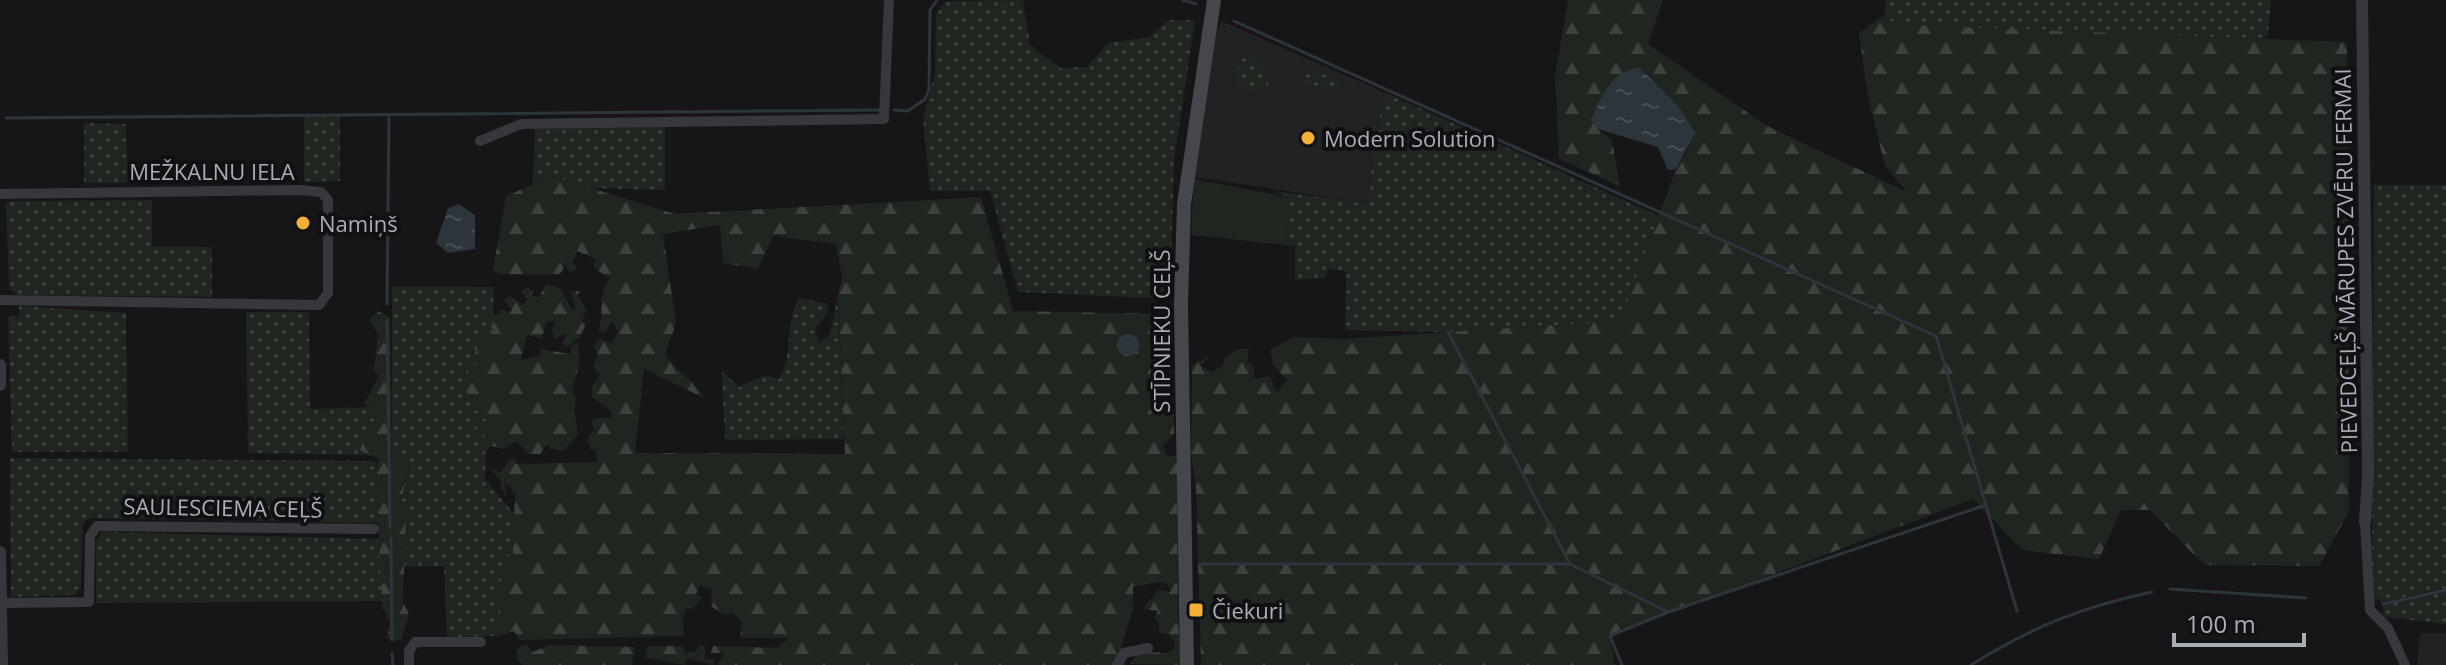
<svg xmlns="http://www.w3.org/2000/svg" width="2446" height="665" font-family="'Open Sans',sans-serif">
	<defs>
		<pattern id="grass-dots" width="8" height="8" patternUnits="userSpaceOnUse" patternTransform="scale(2)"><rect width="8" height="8" fill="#1e261f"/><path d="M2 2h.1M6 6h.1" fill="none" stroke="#3c433d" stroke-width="1.8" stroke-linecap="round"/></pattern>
		<pattern id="forest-firs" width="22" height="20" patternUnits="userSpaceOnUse" patternTransform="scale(2)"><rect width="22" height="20" fill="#1e261f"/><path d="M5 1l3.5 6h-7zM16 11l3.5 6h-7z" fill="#3c433d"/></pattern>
		<pattern id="water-ripples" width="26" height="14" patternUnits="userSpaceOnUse" patternTransform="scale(2)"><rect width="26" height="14" fill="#2c353c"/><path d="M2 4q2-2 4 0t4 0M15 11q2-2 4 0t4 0" fill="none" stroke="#485056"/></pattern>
	</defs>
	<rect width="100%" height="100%" fill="#161618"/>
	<path fill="#222225" d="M1221,21L1384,92L1366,203L1194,177L1216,35Z
		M2420,633H2446V665H2417Z"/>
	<path fill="url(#grass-dots)" d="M1023,0L1030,45L1060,68L1087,67L1108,43L1149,37L1168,20H1195L1174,160L1170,299L1018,292L990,191H930L923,118L935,74L936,14L946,1Z
		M1886,0H2271L2268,34L2263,39L1906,25L1880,18L1885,16Z
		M1245,54L1257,58L1269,86L1247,92L1237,83V65Z
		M1307,67L1339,81L1341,90L1303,84Z
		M1384,92L1659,216L1620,322L1448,332L1345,330L1346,271L1328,269L1325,278L1295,280V246L1286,245L1288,197L1273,191L1366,203Z
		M304,115L340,116V181L304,182Z
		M84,123L126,124L128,183H84Z
		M665,127V190L589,188L552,176L533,184L535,129Z
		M2374,185H2446V588L2383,602L2372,597Z
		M152,200V246L212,247V297L17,295L9,288L6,205L10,201Z
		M392,286L494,287L493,315L489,316L496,333L476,352L491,412L484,434L486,438L480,450L486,452L485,479L515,515L514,555L498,586L499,636L447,637L444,566L404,567L406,516L401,501L409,466L392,455Z
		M838,297L844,439L725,440L722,371L739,387L764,375L779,379C794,355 784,322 799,298L829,304L826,315L815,328L819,343L829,336Z
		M19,306L126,313L128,452H12L8,317L19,316Z
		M246,312H309L310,409L375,407L376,426L361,450L371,455L248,453Z
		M10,458L375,461L379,523L91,518L83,523L81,587L76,595L11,597Z
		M102,532L379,539L382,601L96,603V541Z
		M2446,590V624L2384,617L2383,604Z"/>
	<path fill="url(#forest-firs)" fill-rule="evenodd" d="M1568,0H1663L1648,44L1767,126L1907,192L1885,166L1868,97L1859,33L1880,18L1906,25L2347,42L2349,511L2319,566L2204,565L2150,510H2121L2099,559L2022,550L1973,499L1610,636L1615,665H1201L1196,489L1191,453L1192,365L1210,356L1201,366L1212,372L1223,366L1225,357L1238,349H1249L1247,362L1253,365L1255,379L1270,376L1277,392L1287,380L1273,365L1270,350L1293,337L1343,339L1620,321L1676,169L1690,146L1679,107L1639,67L1598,129L1612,140L1620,186L1559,159L1555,76Z
		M552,176L675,214L981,197L1013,311L1163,314C1174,335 1167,357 1159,378C1172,386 1169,398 1168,413L1174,414V434L1163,446L1167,456H1176L1177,462L1178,623L1182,665L1131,664L1137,652L1167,653L1174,649L1175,642L1168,634L1159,633V624L1154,618L1158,611L1143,609L1158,590L1170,592L1168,584L1158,582L1133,587V609L1119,654L1126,665H718L724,653H711L713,646L777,648L789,638H740L742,622L733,613L725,615L712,607L711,588L705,589L700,585L696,594L702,597L692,610L687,607L683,617L684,636L519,640L514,631L499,636L498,586L509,562L504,557L513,554L515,492L511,493L512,488L504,483L507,497L500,487L502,482L488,466L500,473L510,459H515L516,464L597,462L596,451L591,449L587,440L592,431L596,433L591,422L596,418L612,417L611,411L592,397V387L600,374L593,367L598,354L593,346L600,339L612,343L618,331L612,322L605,332L598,331C606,312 595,295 610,279L593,267L596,259L577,251L573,261L577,269L569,273L564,263L563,270L558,275L500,274L493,270L506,196ZM720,225L723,263L758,269L773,236L836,244L842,277L838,297L845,454L635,453L644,369L704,398C696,381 678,373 665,355L676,323L663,234Z
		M546,284L560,288L572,310L576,308L570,291H580L578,294L586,310L582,321L586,324L580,337L567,347L562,343L567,335L563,334L556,339L551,330L556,321L546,322L542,339L527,335L521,360L539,356L541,349L570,354L571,346L578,343L580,362L572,391L576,398L574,408L578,435L563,451L551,449L547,444L540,454H529L516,441L504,449L491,446L486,452L479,450L478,445L486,438L475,426L481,422L486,429L490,412L483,420L463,386L470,367L476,365L473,358L481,337L495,332L487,323L489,316L500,314V309L509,313L512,310L504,301L509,295L523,305L527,299L521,291L528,287L533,292L532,296L539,297Z
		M378,311L390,318L392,454L409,465L401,501L406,516L403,601L409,615L401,641L387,639L390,622L382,607L376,468L379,459L360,450L368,430L376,426L375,408L364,404L379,376L374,371L378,333L369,320Z
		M526,644L533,652L549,645L635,647L632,665H523L517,659L516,650Z
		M699,645H705V659H714L713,665L687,658L685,665L645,658L648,646H683L686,655L689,651L696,652Z"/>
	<path fill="#1e261f" d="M1194,179L1288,197L1286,245L1191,235Z"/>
	<path fill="url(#water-ripples)" d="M1639,67L1679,107L1695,133L1676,169L1668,170L1658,147L1598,129L1591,120C1602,95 1610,73 1639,67Z
		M459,204L475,215V249L448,253L436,243L448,208Z
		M1117 345a11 11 0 1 1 22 0a11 11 0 1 1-22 0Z"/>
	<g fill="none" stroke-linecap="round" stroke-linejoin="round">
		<path stroke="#2c353c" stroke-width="3" d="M1183,0L1196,4
			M1234,21L1936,336L2017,611
			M894,110L908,111L925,99L929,89L930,10L937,0
			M6,118L883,110
			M387,304L389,115
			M387,320L390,528
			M1448,332L1570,564
			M391,538L392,640
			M1201,564H1570L1668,612
			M2170,589L2306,598
			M2383,604L2446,590
			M392,654L393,665
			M1622,665L1610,636L1668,612L1986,505
			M1971,665C2032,627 2081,607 2152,592"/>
		<path stroke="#37383d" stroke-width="10" d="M480,141L521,124L884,119L889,0
			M0,194L301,190L321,192L328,200V293L319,305L0,300
			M2365,522L2370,610L2388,628L2405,665
			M0,603L89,602L90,536L97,526L374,529
			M409,665V651L415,642H481
			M1117,665L1124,653L1148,648"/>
		<path stroke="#37383d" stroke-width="12" d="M2362,0L2368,475L2365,522
			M0,365V385
			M0,552L2,665"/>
		<path stroke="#45474d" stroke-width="14" d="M1187,665L1181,304L1184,204L1214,0"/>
	</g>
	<g fill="#f2b134" stroke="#111113" stroke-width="3">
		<circle cx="1308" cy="138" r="8"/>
		<circle cx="303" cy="223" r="8"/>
		<rect x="1188" y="602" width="16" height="16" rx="4"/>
	</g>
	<g text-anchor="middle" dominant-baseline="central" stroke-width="8" stroke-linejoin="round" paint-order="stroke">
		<g font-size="22" fill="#a8adb8" stroke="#111113" text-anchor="start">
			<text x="1324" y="138">Modern Solution</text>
			<text x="319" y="223">Namiņš</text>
			<text x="1212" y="610">Čiekuri</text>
		</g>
		<g font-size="22" fill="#a8adb8" stroke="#111113">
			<text x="212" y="171">MEŽKALNU IELA</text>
			<text transform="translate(2345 261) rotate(-91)">PIEVEDCEĻŠ MĀRUPES ZVĒRU FERMAI</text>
			<text transform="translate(1161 331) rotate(-90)">STĪPNIEKU CEĻŠ</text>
			<text transform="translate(223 507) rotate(1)">SAULESCIEMA CEĻŠ</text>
		</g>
	</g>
	<path d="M2174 633v12h130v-12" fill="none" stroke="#a8adb8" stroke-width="4"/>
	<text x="2186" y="633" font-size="24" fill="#a8adb8" stroke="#111113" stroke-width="6" paint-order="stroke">100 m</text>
</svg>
